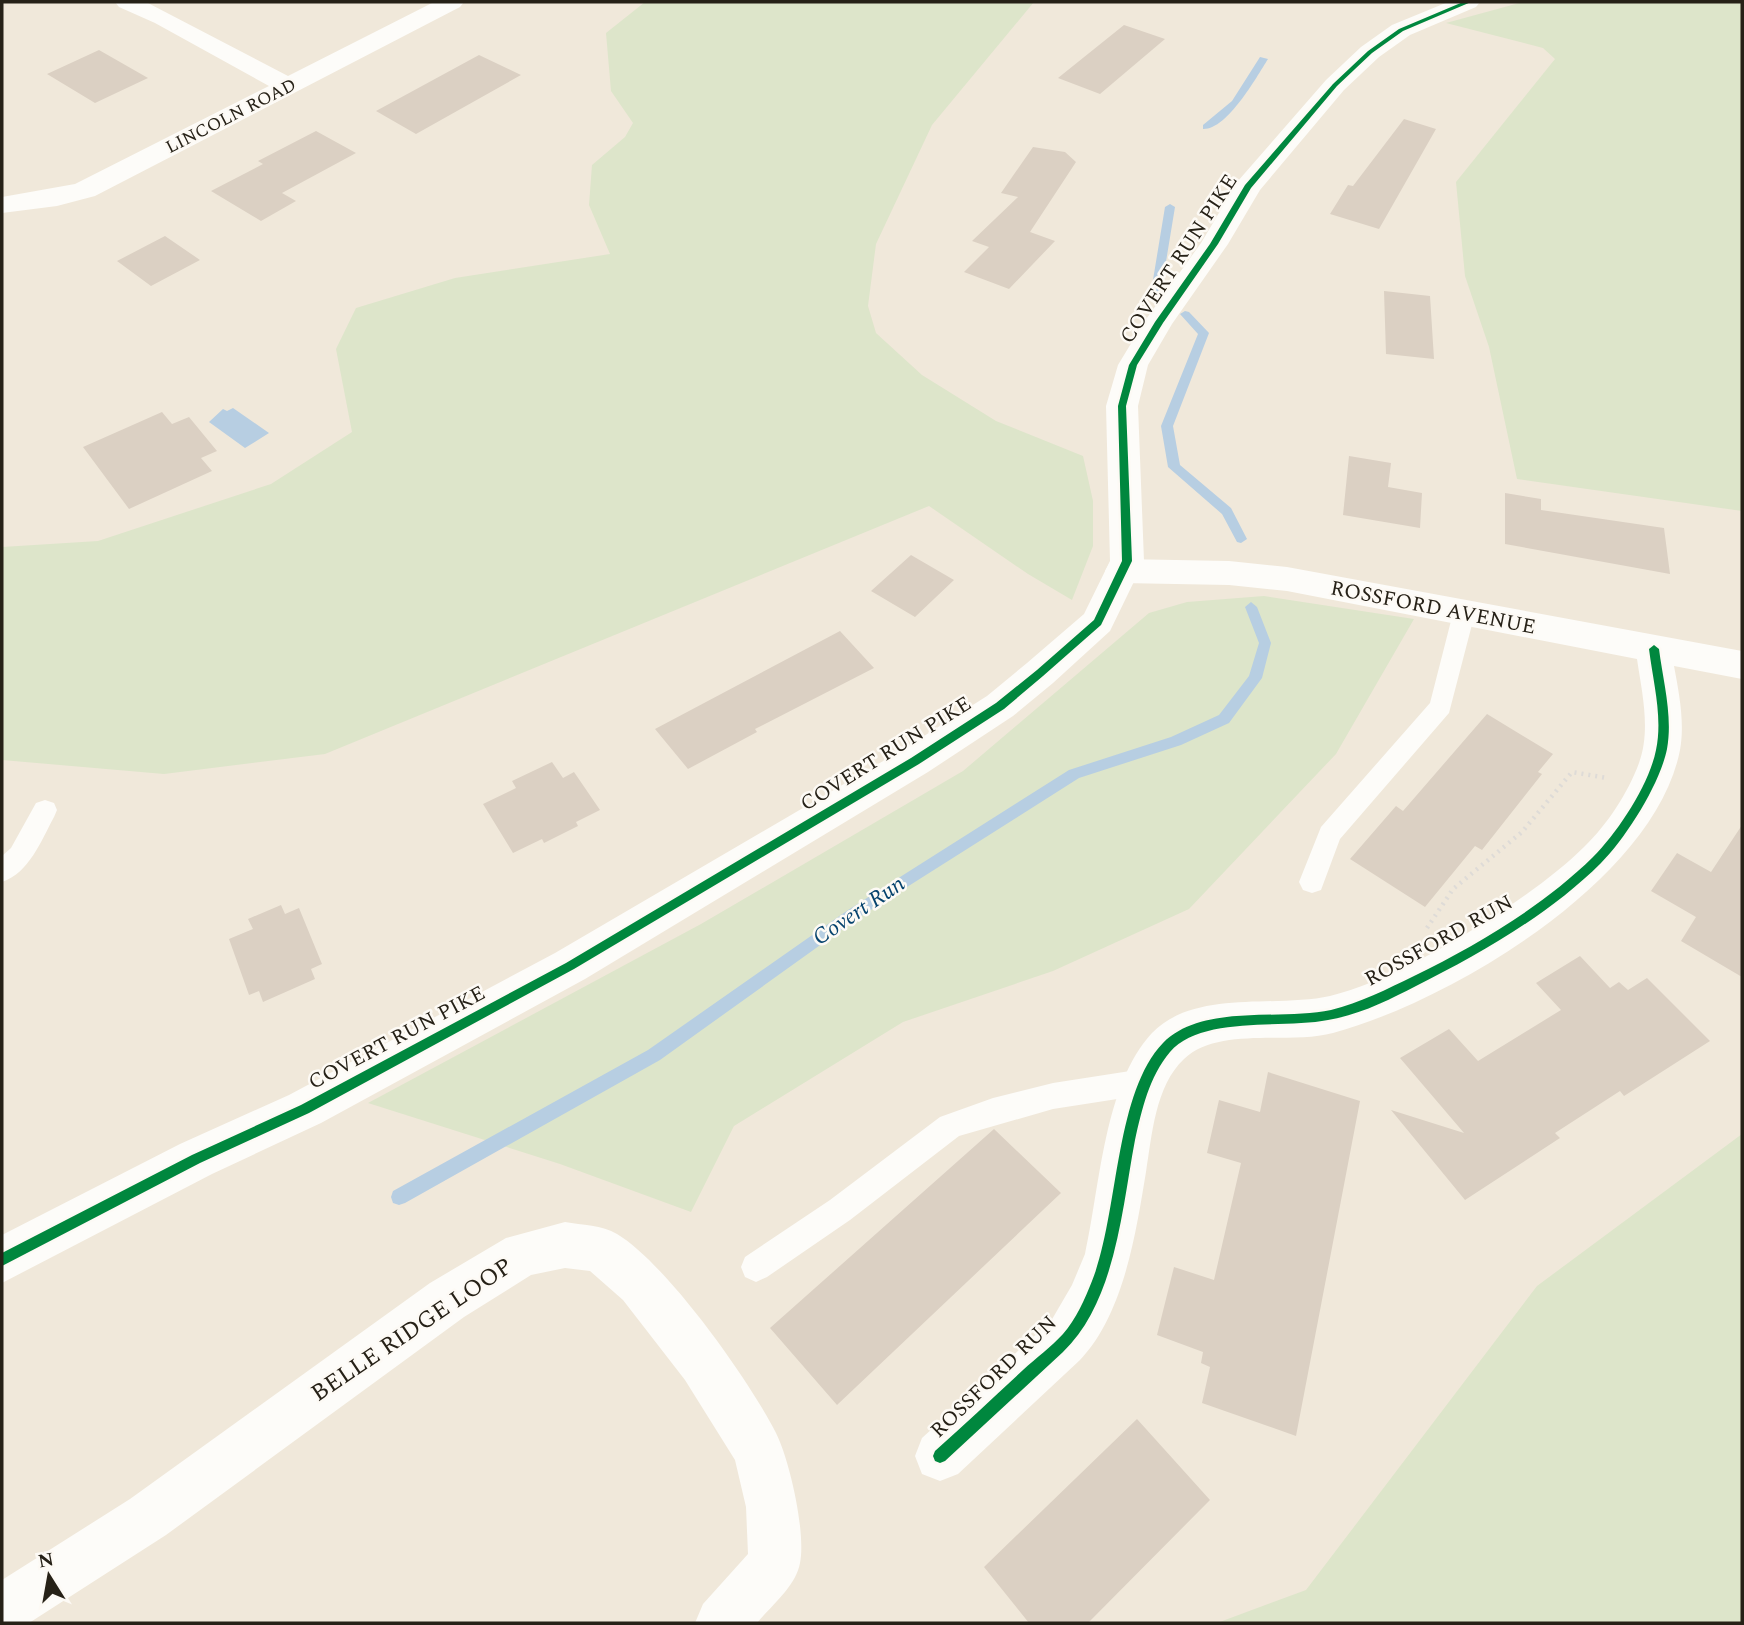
<svg xmlns="http://www.w3.org/2000/svg" width="1744" height="1625" font-family="Spectral,serif">
	<rect width="100%" height="100%" fill="#f0e8da"/>
	<path fill="#dde5ca" d="M645,2H1034L932,125L876,244L868,306L876,333L922,375L996,421L1083,456L1093,501V546L1072,600L1028,574L929,506L325,754L164,774L2,760V547L98,541L271,484L352,432L336,349L356,308L455,278L610,254L589,205L592,165L625,137L633,123L611,91L606,33Z
		M1523,2H1742V511L1517,479L1489,347L1465,276L1456,182L1555,59L1543,48L1446,23Z
		M1264,596L1414,619L1336,754L1189,909L1053,971L903,1022L734,1126L691,1212L560,1164L368,1103L701,924L963,771L1149,613L1187,602Z
		M1742,1134V1623H1217L1306,1590L1537,1286Z"/>
	<path fill="#b7cee2" d="M233,408L269,433L245,448L209,422L223,409L227,411Z"/>
	<g fill="none" stroke-linecap="round" stroke-linejoin="round">
		<path fill="#b7cee2" fill-rule="evenodd" d="M1260,57L1268,59C1256,78 1227,130 1203,129V125L1232,101Z
			M1170,204L1175,207L1161,292L1156,295L1151,292L1165,207Z
			M1185,311L1189,312L1209,333L1173,426L1180,465L1231,508L1247,539L1241,543L1237,542L1222,514L1168,467L1161,426L1198,334L1180,314Z
			M1251,602L1257,607L1271,643L1262,678L1229,723L1181,745L1079,778L858,918L660,1060L405,1203L399,1205L393,1203L391,1197L393,1191L648,1050L848,910L1069,770L1171,737L1219,715L1249,676L1259,643L1245,607Z"/>
	</g>
	<path fill="#dbd0c3" d="M1124,25L1165,39L1100,94L1058,78Z
		M99,50L148,78L95,103L47,74Z
		M479,55L521,75L416,134L376,111Z
		M1404,119L1436,129L1379,229L1330,214L1348,185L1353,186Z
		M316,131L356,153L282,193L296,201L261,221L211,191L263,164L258,161Z
		M1033,147L1065,152L1076,162L1030,232L1055,241L1009,289L964,272L989,247L972,241L1018,197L1001,193Z
		M165,236L200,260L151,286L117,261Z
		M1384,291L1430,296L1434,359L1386,354Z
		M162,412L172,424L189,417L217,451L201,458L212,471L129,509L83,447Z
		M1349,456L1391,463L1388,487L1422,493L1420,528L1343,515Z
		M1505,493L1541,499V510L1664,528L1670,574L1505,544Z
		M911,555L954,580L915,617L871,591Z
		M840,631L874,668L755,729L757,732L688,769L655,729Z
		M1487,714L1553,754L1538,772L1542,774L1482,850L1475,846L1425,907L1350,859L1396,806L1403,811Z
		M552,762L563,778L574,772L600,810L576,822L578,826L544,843L542,839L513,853L483,804L516,788L512,781Z
		M1742,825V977L1681,941L1696,917L1651,891L1677,853L1711,872Z
		M281,905L285,914L299,908L322,964L311,969L315,979L263,1002L259,991L249,995L229,939L253,929L248,919Z
		M1580,956L1610,988L1619,982L1628,990L1647,978L1710,1041L1624,1096L1620,1091L1555,1133L1560,1138L1465,1200L1391,1110L1464,1133L1400,1058L1449,1029L1478,1061L1561,1010L1536,983Z
		M1268,1072L1360,1101L1296,1436L1202,1403L1210,1367L1201,1363L1203,1352L1157,1335L1174,1267L1214,1280L1241,1163L1207,1153L1219,1100L1260,1112Z
		M994,1129L1061,1193L837,1405L770,1328Z
		M1137,1419L1210,1500L1088,1623H1029L984,1567Z"/>
	<g fill="none" stroke-linecap="round" stroke-linejoin="round">
		<path stroke="#dedbd7" stroke-width="4.5" stroke-dasharray="2 5" stroke-linecap="butt" d="M1427,928L1453,889L1522,832L1572,772L1607,778"/>
		<path fill="#fdfcf9" fill-rule="evenodd" d="M1464,605L1472,607L1475,613L1449,713L1340,839L1321,890L1312,893L1303,890L1299,882L1321,827L1430,703L1453,613L1456,607Z
			M45,800L54,803L57,810L54,817C41,841 29,873 2,882V856L11,848L36,803Z
			M1143,1069L1153,1073L1157,1082L1153,1091L1143,1095L1053,1109L959,1136L850,1220L767,1277L756,1282L745,1277L741,1267L745,1257L830,1200L940,1117L993,1098L1053,1083Z"/>
		<path fill="#fdfcf9" fill-rule="evenodd" d="M115,2H146L288,76L434,2H464L460,7L95,196L57,206L2,213V197L75,184L269,86L155,23L119,7Z
			M1122,559L1229,561L1287,567L1742,651V679L1674,666C1679,693 1685,722 1680,750C1655,880 1451,1001 1333,1033C1289,1045 1219,1026 1184,1059C1155,1086 1152,1136 1146,1172C1136,1232 1124,1314 1080,1360L958,1474L940,1481L922,1474L915,1456L922,1438L1051,1321L1072,1285L1085,1254C1100,1188 1104,1084 1152,1033C1194,989 1277,1008 1330,996C1401,980 1532,899 1584,847C1607,825 1628,793 1639,763C1651,730 1642,693 1637,659L1287,591L1229,585L1122,583L1110,580L1105,571L1110,562Z
			M565,1222C582,1225 602,1225 617,1234C667,1264 749,1380 776,1433C790,1461 806,1533 800,1563C796,1586 771,1606 757,1623H695L703,1604L748,1554L746,1507L735,1460L685,1380L623,1300L590,1271L565,1268L531,1275L464,1317L166,1535L29,1623H2V1580L130,1499L430,1283L506,1238Z"/>
		<path fill="#fdfcf9" fill-rule="evenodd" d="M1448,2H1480L1476,7L1410,35L1379,57L1344,90L1260,190L1228,244L1172,324L1148,365L1138,406L1144,561L1110,631L1053,683L1013,716L928,772L585,979L321,1123L212,1174L2,1283V1235L180,1144L289,1095L555,953L902,750L987,696L1027,663L1084,614L1110,561L1106,406L1118,365L1144,322L1201,243L1238,181L1326,80L1361,47L1392,25Z"/>
		<g stroke="#fdfaf5" stroke-width="5">
			<path id="cycleway" d="M1463,2H1471L1403,31L1372,53L1337,86L1251,188L1218,244L1163,323L1137,365L1126,406L1132,561L1101,625L1043,676L1004,709L919,764L574,969L309,1113L200,1163L2,1266V1253L192,1155L301,1105L566,963L911,758L996,703L1037,670L1094,620L1122,561L1118,406L1129,365L1155,322L1210,244L1245,185L1333,84L1368,51L1399,29Z
				M1654,645L1659,649C1663,681 1673,716 1667,749C1660,784 1626,838 1601,863C1550,914 1480,954 1416,986C1389,1000 1359,1015 1328,1020C1284,1029 1201,1015 1170,1052C1149,1077 1142,1109 1135,1140C1122,1208 1116,1301 1063,1352L945,1461L940,1463L935,1461L933,1456L935,1451C965,1424 994,1397 1023,1370C1036,1358 1051,1347 1063,1334C1076,1319 1085,1299 1092,1281C1119,1214 1114,1094 1163,1043C1202,1003 1281,1021 1331,1010C1360,1003 1387,989 1414,976C1477,945 1542,907 1593,857C1618,832 1649,785 1656,750C1663,717 1653,682 1649,649Z"/>
		</g>
		<use href="#cycleway" fill="#00873e" fill-rule="evenodd"/>
	</g>
	<g text-anchor="middle" dominant-baseline="central" stroke-width="5" stroke-linejoin="round" paint-order="stroke">
		<g font-size="18" fill="#262117" stroke="#fdfaf5">
			<text transform="translate(231 116) rotate(-27)">LINCOLN ROAD</text>
		</g>
		<g font-size="21" fill="#262117" stroke="#fdfaf5">
			<text transform="translate(1179 259) rotate(-57)">COVERT RUN PIKE</text>
			<text transform="translate(1433 608) rotate(11)">ROSSFORD AVENUE</text>
			<text transform="translate(886 754) rotate(-32)">COVERT RUN PIKE</text>
			<text transform="translate(1439 941) rotate(-29)">ROSSFORD RUN</text>
			<text transform="translate(397 1038) rotate(-28)">COVERT RUN PIKE</text>
			<text transform="translate(994 1377) rotate(-44)">ROSSFORD RUN</text>
		</g>
		<g font-size="23" font-style="italic" fill="#06436e" stroke="#fdfaf5">
			<text transform="translate(859 911) rotate(-34)">Covert Run</text>
		</g>
		<g font-size="24" fill="#262117" stroke="#fdfaf5">
			<text transform="translate(412 1330) rotate(-34)">BELLE RIDGE LOOP</text>
		</g>
	</g>
	<rect width="1744" height="1625" fill="none" stroke="#262117" stroke-width="7"/>
	<g transform="translate(49 1576) rotate(349)" stroke="#fdfaf5" stroke-width="5" paint-order="stroke">
	<path d="M0-5L12 26L0 18L-12 26Z" fill="#262117"/>
	<text y="-10" font-size="19" font-weight="bold" text-anchor="middle" fill="#262117">N</text>
	</g>
</svg>
